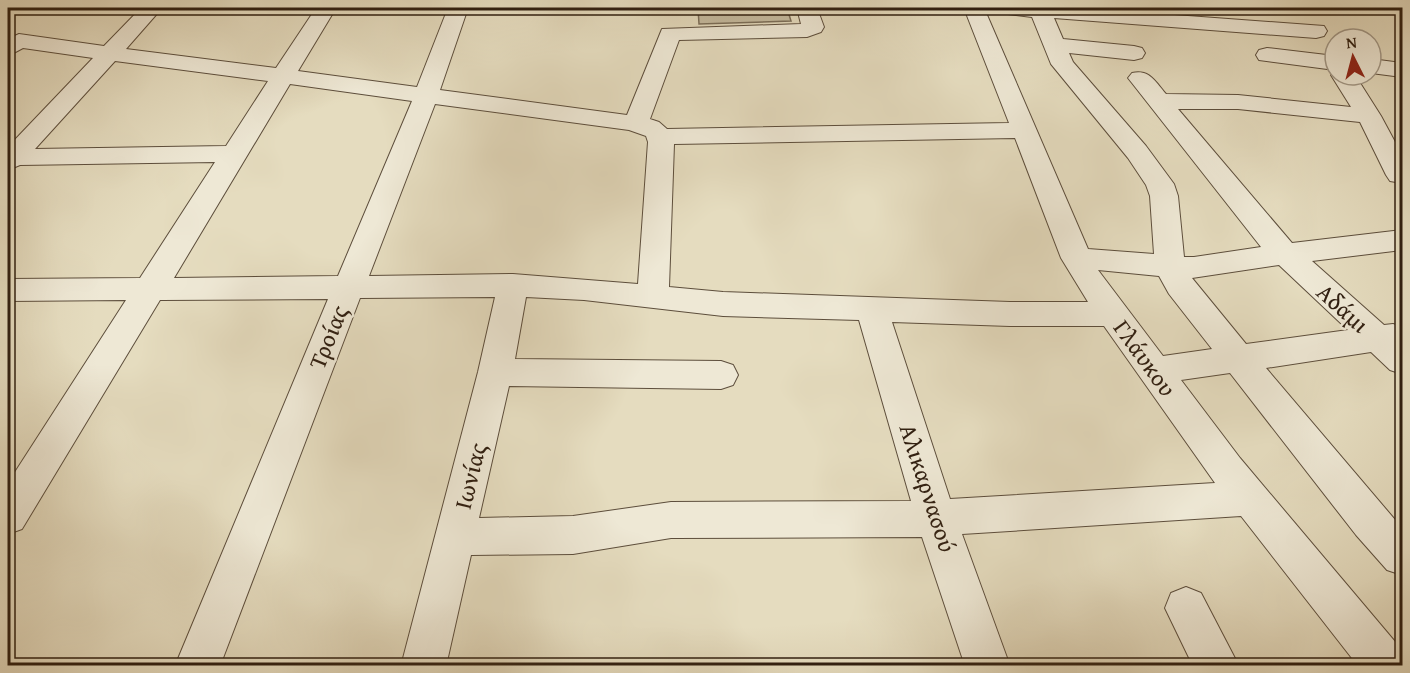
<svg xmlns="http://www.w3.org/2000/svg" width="1410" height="673" font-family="'Gentium Book Plus',serif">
	<rect width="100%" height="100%" fill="#e5dcbf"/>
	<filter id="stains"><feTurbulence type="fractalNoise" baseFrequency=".00333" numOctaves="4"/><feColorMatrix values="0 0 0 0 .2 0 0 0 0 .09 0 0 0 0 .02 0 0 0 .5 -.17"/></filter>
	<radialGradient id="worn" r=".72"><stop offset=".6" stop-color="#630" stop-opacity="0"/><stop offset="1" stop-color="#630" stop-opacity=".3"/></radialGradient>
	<path fill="#c6bca1" stroke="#7b6e59" stroke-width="1.5" d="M698,8H787L791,21L699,24Z"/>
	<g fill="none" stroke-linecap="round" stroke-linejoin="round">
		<g stroke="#5d4e3c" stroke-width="2">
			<path id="minor" d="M141,8H162L126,49L276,68L316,8H336L298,71L417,87L448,8H468L440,90L627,115L662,29L801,24L797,8H817L824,27L821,32L807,37L679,40L650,119L659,122L667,129L1009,123L964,8H984L1088,249L1154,254L1150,196L1146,185L1128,158L1051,64L1032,17L992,12L989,8H1080L1324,26L1327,31L1324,36L1316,38L1054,18L1063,39L1134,46L1142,48L1145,53L1142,58L1134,60L1069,53L1073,62L1146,146L1174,184L1178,196L1184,257H1194L1261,247L1132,83L1128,78L1132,73C1149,69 1155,81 1166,94L1238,95L1351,107L1331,75L1335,70V75H1355L1381,116L1402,155V183L1390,181L1386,175L1360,122L1238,109H1178L1292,243L1402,230V250L1312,261L1384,325L1393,324L1402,327V374L1390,370L1371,352L1266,368L1402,528V575L1387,570L1356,535L1230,373L1181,380L1240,458L1402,650V666H1358L1241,516L962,534L1010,666H965L922,537L671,538L573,554L471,555L446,666H401L478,372L495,297L360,298L220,666H175L328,299L160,300L22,529L8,534V483L126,300L8,301V279L140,278L215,162L20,165L8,170V147L93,58L23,48L8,56V39L19,34L104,46ZM115,61L268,81L226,146L35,149ZM290,84L412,101L338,276L174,278ZM435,104L629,130L646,136L648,142L638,284L513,274L369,276ZM1015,138L1061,258L1088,302H1010L723,292L669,287L674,144ZM1279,265L1348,330L1246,344L1192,278ZM1098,270L1159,276L1169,294L1212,349L1163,356ZM526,297L584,300L723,316L859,320L911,501L671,502L573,516L479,518L509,386L721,389L733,385L738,375L733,365L721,361L515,359ZM892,322L1010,326H1104L1215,483L950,499Z
				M1267,48L1335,56V70L1259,60L1256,55L1259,50Z
				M1371,59L1402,63V77L1371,73Z
				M1186,587L1201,593L1239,666H1193L1165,608L1171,593Z"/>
		</g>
		<use href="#minor" fill="#eee8d5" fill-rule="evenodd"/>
	</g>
	<g text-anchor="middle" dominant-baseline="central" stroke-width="5" stroke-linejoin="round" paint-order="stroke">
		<g font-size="24" fill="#301f11" stroke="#eee8d5">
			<text transform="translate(1343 308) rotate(42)">Αδάμι</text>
			<text transform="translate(328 337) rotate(-68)">Τροίας</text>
			<text transform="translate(1145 358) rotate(54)">Γλάυκου</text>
			<text transform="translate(470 476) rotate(-76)">Ιωνίας</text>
			<text transform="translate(928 488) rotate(72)">Αλικαρνασού</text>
		</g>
	</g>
	<rect width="1410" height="673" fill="none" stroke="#e5dcbf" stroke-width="30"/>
	<rect x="9" y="9" width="1392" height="655" fill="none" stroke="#301f11" stroke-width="3"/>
	<rect x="15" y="15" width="1380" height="643" fill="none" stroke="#301f11" stroke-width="1.5"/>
	<g transform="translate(1353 57) rotate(354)"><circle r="28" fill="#eee8d5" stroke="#a29887" stroke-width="1.5"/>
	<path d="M0-4.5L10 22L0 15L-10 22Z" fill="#8f2418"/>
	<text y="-9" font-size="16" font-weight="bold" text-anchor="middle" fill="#301f11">N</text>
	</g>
	<rect width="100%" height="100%" filter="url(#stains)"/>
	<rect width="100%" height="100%" fill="url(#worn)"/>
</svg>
